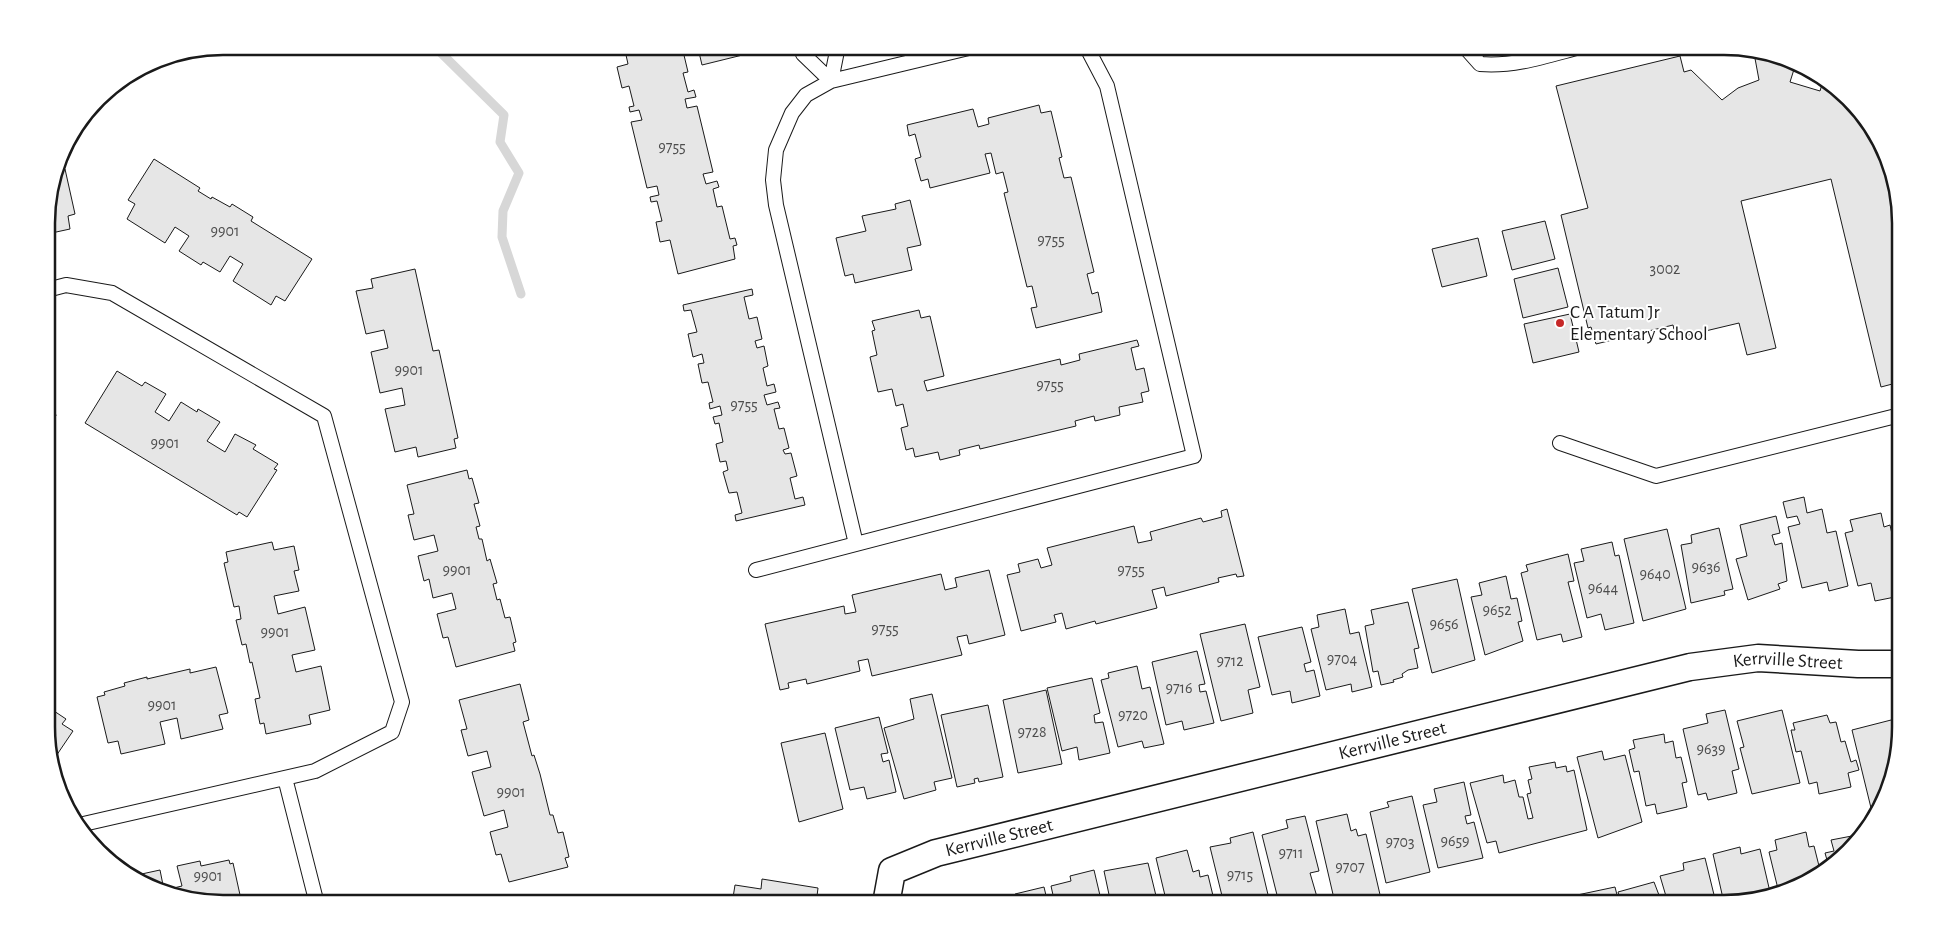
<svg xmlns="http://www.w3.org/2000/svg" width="1947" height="950" font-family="'Alegreya Sans',sans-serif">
	<rect width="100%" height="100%" fill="#fff"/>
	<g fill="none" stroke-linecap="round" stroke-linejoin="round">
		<path stroke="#d7d7d7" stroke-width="9" d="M434,46L504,115L500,142L519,173L503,211L502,237L521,294"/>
	</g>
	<path fill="#e6e6e6" stroke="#1a1a1a" d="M624,46H779L702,65L698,48L683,51L688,72L683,73L688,92L694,90L696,97L685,99L687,108L697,106L713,172L703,174L706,184L717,181L719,187L713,189L717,207L722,206L730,239L735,238L737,245L733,246L735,259L678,274L670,240L660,242L656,222L662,221L657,201L651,202L650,197L659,195L657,186L647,188L631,122L642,120L639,110L630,112L629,107L634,106L629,86L622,88L617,67L628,64Z
		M1754,53L1796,63L1790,82L1820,91L1823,81L1864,116L1899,200L1900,382L1881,387L1831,179L1741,201L1776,348L1747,355L1739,323L1676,338L1673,325L1596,344L1591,327L1588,328L1561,215L1588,208L1556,86L1680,56L1684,72L1691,70L1722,100L1738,88L1759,80Z
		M1039,105L1041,113L1051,111L1062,157L1059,158L1064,178L1071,177L1094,272L1087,274L1092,294L1098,292L1102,312L1036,328L1031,308L1037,307L1032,286L1027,287L1004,193L1008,192L1003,172L996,174L991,153L985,154L990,173L930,188L928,179L921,181L915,159L921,157L915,134L909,136L907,125L973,109L978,127L989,124L988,118Z
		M154,159L200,188L198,191L211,199L212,197L230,207L232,204L253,217L251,221L312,259L285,301L276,296L271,305L233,281L243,264L230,256L220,272L203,262L201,265L179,251L189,236L175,227L165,243L127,219L135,204L128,200Z
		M65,169L75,214L68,216L70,229L47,234V211L57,171Z
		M910,200L921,245L907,248L912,270L855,283L853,274L845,276L836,238L866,231L862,216L896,209L895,204Z
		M1545,221L1555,259L1512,270L1502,231Z
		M1478,238L1487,276L1442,287L1432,249Z
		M1558,268L1568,307L1523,318L1514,279Z
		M415,269L433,351L439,350L458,438L454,439L456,448L418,457L416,447L395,452L385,409L405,405L402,388L380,393L371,352L388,348L384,330L366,334L356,291L373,288L371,279Z
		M752,289L753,295L744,297L749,319L757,317L762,339L755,341L757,348L764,346L768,366L763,368L767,386L774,384L776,392L764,395L767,405L778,402L780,408L774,409L779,429L784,428L789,448L783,450L785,454L791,453L797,476L790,478L795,499L803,497L805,505L736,521L735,515L742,513L737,492L729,493L723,472L728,470L726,461L720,462L716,444L723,442L719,423L715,424L713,417L722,415L720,406L710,409L709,403L713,402L708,382L702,383L698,364L704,363L702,354L693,357L688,334L697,332L691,310L684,311L683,305Z
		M919,310L921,318L930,316L944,376L924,381L927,391L1060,359L1061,365L1080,360L1079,354L1137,340L1139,346L1131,348L1136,370L1144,368L1149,391L1141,393L1143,402L1119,407L1120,415L1095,421L1094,416L1075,421L1076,426L980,449L979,445L959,450L960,455L940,460L938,452L915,457L913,448L906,450L901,428L908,426L903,404L896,406L892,389L878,392L870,357L877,355L872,331L875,330L872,321Z
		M1570,314L1579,352L1533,363L1524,324Z
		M117,371L142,386L145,382L166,394L155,412L169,421L181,402L197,412L198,409L220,422L207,441L225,452L235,434L256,445L253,449L278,464L274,469L277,470L247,517L239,512L237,515L85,423Z
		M47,372L56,416L49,418L50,421L47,422Z
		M467,470L469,479L472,478L479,503L474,504L480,526L476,527L479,539H482L487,561L490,559L497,583L493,584L497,600L500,599L505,618L510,617L516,642L513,643L515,651L456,667L448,637L443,638L437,614L456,609L452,593L433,598L429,579L424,581L418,556L438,551L434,535L414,540L408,515L414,514L407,485Z
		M1804,497L1807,513L1822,509L1827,533L1836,531L1848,586L1829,591L1827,582L1802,588L1788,527L1800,524L1797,516L1787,518L1783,502Z
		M1227,509L1244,576L1237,577L1236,574L1218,578L1219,582L1166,596L1164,587L1152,590L1157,608L1096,624L1095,621L1066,629L1062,613L1054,615L1056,622L1021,631L1007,575L1020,572L1018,564L1038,559L1041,568L1052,565L1047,548L1134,526L1138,543L1152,540L1150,532L1201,518L1203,522L1222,517L1221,511Z
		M1881,513L1884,527L1890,525L1900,570V596L1875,601L1871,583L1858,586L1845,533L1853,531L1850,520Z
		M1776,516L1780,533L1772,535L1775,545L1782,543L1787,581L1778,584L1780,589L1748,600L1736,559L1747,556L1740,525Z
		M1719,528L1733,589L1724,591L1725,595L1691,603L1681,545L1692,543L1691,535Z
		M1667,529L1686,609L1643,621L1624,539Z
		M272,542L274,550L294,546L299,570L294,571L299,591L274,596L278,614L305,607L315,650L292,655L296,672L321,666L330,710L309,715L311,724L266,734L264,723L260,724L255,699L260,698L252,662L250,663L246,644L242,645L236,620L241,619L239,606L234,607L224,563L228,562L226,552Z
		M1612,542L1615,556L1619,555L1634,623L1605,630L1601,614L1587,618L1574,563L1584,561L1581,549Z
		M1568,554L1574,581L1568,582L1582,637L1563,642L1561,634L1537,640L1521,573L1528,571L1526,565Z
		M989,570L1005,635L969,644L967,635L957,637L962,655L872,676L868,659L858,661L860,671L807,684L806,679L788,683L789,688L780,690L765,624L844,606L845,614L856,612L852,595L941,574L945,590L957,587L955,578Z
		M1506,576L1511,599L1517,598L1522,621L1518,622L1523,641L1485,655L1471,597L1482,595L1479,583Z
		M1457,579L1475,660L1432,673L1412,589Z
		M1408,602L1419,648L1414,649L1418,668L1408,670L1402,674L1403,677L1393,680L1394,682L1381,685L1378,671L1373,672L1365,626L1374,624L1371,610Z
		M1345,609L1350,634L1359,632L1372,687L1352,692L1351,684L1326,690L1311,629L1319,627L1317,615Z
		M1245,624L1260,687L1248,690L1253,713L1221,721L1200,634Z
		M1302,627L1311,662L1304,664L1306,672L1314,670L1320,696L1292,703L1290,691L1272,695L1258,637Z
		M1197,651L1205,684L1199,685L1200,692L1206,691L1214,723L1184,730L1182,721L1166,725L1152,662Z
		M1137,666L1142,689L1150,687L1164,744L1144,748L1142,741L1118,747L1101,680L1109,678L1108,673Z
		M216,667L228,713L219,715L223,729L181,739L177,718L160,722L165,744L121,754L118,741L108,743L97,697L105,695L104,692L125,686L124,683L147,677V679L190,669V673Z
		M1092,678L1100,713L1094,715L1095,723L1103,722L1110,753L1079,760L1077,747L1062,751L1047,688Z
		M520,684L529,720L523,722L532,756L534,755L540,774L550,815H553L558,833L563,832L569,857L565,858L568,867L509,882L501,854L496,855L490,832L508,827L504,810L484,816L472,772L491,767L487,751L468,756L461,730L467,729L459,700Z
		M1046,690L1062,764L1018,773L1003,700Z
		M932,694L952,778L934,782L936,790L904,799L884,728L914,719L910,699Z
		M988,705L1003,777L979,782L978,778L974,779L975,783L957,787L941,715Z
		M48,707L66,719L62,724L73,731L52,762L48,750Z
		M1725,710L1739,769L1732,771L1737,793L1708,800L1706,793L1698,795L1683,729L1708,723L1706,714Z
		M1782,710L1800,783L1752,794L1740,748L1744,747L1737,721Z
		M1827,715L1830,723L1836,722L1841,742L1845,741L1851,762L1856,760L1859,770L1848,773L1851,787L1819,794L1817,782L1809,784L1801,751L1796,752L1791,730H1795L1793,723Z
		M879,717L888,753L881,754L883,762L889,760L896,792L867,799L864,787L850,790L835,728Z
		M1895,719L1899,736L1883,805L1878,810L1872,812L1852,730Z
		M825,733L843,809L799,822L781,743Z
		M1664,734L1665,743L1673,741L1676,758L1681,757L1687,782L1682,783L1687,807L1657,814L1655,804L1646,806L1639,771L1634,772L1629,750L1635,748L1633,740Z
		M1602,751L1604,760L1625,755L1642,822L1598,838L1577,757Z
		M1555,762L1556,768L1566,766L1567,772L1574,770L1587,830L1499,853L1496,841L1487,843L1470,783L1503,775L1504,783L1515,780L1519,797H1523L1528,819L1533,818L1527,794L1531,793L1528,780L1532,779L1529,767Z
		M1464,782L1471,815L1465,816L1467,824L1474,822L1483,858L1438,868L1423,805L1437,802L1434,789Z
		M1412,796L1430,872L1386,883L1370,812L1389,807L1387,802Z
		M1347,814L1351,831L1356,829L1358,836L1366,834L1381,899L1361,903H1335L1316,821Z
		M1305,816L1319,871L1310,873L1317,897L1288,903L1287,897L1278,899L1262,835L1288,828L1286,820Z
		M1253,832L1270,903L1224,904L1210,847L1231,843L1230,838Z
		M1806,832L1809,847L1814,846L1821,874L1778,889L1769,852L1777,850L1775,840Z
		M1857,835L1829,867L1825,853L1834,851L1831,840Z
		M1740,847L1741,854L1760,849L1770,892L1735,903H1724L1713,854Z
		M1187,850L1193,872L1199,870L1200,877L1208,875L1215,904H1167L1156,858Z
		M1705,858L1716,903H1668L1660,876L1684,870L1683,863Z
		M229,860L230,864L233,863L242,904H223L165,890L182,886L177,866L200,861L201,866Z
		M1148,863L1158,904H1111L1104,871Z
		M160,870L164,890L145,886L138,880L137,875Z
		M1094,870L1102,904H1055L1051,886L1071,881L1070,876Z
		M762,879L818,888L816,904H732L735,885L761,889Z
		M1654,882L1662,903H1621L1618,892Z
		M1044,887L1048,904H1017L1015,894Z
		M1615,887L1619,903H1564L1563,898Z
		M446,899L447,904H427Z"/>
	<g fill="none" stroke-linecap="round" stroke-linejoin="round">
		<g stroke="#1a1a1a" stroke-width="16">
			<path id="service" d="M800,46L803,54L831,81
				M1464,46L1480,64C1516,67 1549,55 1584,46
				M831,81L838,46
				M47,290L66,285L112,293L324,416L402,702L392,732L315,771L79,825
				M1560,443L1656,476L1900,415
				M856,544L776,205L773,180L776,150L792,113L806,95L831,81L977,46
				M756,570L1194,456L1107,86L1086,46
				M285,778L317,904"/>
		</g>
		<g stroke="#1a1a1a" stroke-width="29">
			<g id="minor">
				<path id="s1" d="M886,904L892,871L936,853L1690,667L1758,658L1858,664H1901"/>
			</g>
		</g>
		<use href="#service" stroke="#fff" stroke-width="14"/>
		<use href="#minor" stroke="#fff" stroke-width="26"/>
	</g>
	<circle fill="#c62828" stroke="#fff" stroke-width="2" cx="1560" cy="323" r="5"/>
	<g text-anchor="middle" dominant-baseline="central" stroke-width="4" stroke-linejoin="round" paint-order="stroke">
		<g font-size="16" fill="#4d4d4d">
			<text x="672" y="147">9755</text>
			<text x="225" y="231">9901</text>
			<text x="1051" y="240">9755</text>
			<text x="1665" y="269">3002</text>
			<text x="409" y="370">9901</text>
			<text x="1050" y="385">9755</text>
			<text x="744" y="405">9755</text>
			<text x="165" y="443">9901</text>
			<text x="1706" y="567">9636</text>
			<text x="457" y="570">9901</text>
			<text x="1131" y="570">9755</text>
			<text x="1655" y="574">9640</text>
			<text x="1603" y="588">9644</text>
			<text x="1497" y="610">9652</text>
			<text x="1444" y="624">9656</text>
			<text x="885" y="629">9755</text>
			<text x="275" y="632">9901</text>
			<text x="1342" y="659">9704</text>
			<text x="1230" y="661">9712</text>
			<text x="1179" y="688">9716</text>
			<text x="162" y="705">9901</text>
			<text x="1133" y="715">9720</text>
			<text x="1032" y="732">9728</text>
			<text x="1711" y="749">9639</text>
			<text x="511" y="792">9901</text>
			<text x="1455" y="841">9659</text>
			<text x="1400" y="842">9703</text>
			<text x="1291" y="853">9711</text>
			<text x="1350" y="867">9707</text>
			<text x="1240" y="875">9715</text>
			<text x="208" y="876">9901</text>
		</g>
		<g font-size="19" fill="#1a1a1a" stroke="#fff" text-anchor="start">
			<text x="1570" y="312">C A Tatum Jr<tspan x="1570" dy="22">Elementary School</tspan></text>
		</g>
		<g font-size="19" fill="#1a1a1a" stroke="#fff">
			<text stroke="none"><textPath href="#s1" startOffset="956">Kerrville Street</textPath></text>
			<text stroke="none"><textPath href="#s1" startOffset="551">Kerrville Street</textPath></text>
			<text stroke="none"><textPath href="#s1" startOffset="146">Kerrville Street</textPath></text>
		</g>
	</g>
	<path d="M0 0H1947V950H0ZM223 55H1724A168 168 0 0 1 1892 223V727A168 168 0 0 1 1724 895H223A168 168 0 0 1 55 727V223A168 168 0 0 1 223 55Z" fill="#fff" fill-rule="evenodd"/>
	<path fill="none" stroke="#1a1a1a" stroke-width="2.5" d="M223 55H1724A168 168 0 0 1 1892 223V727A168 168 0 0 1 1724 895H223A168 168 0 0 1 55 727V223A168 168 0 0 1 223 55Z"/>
</svg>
